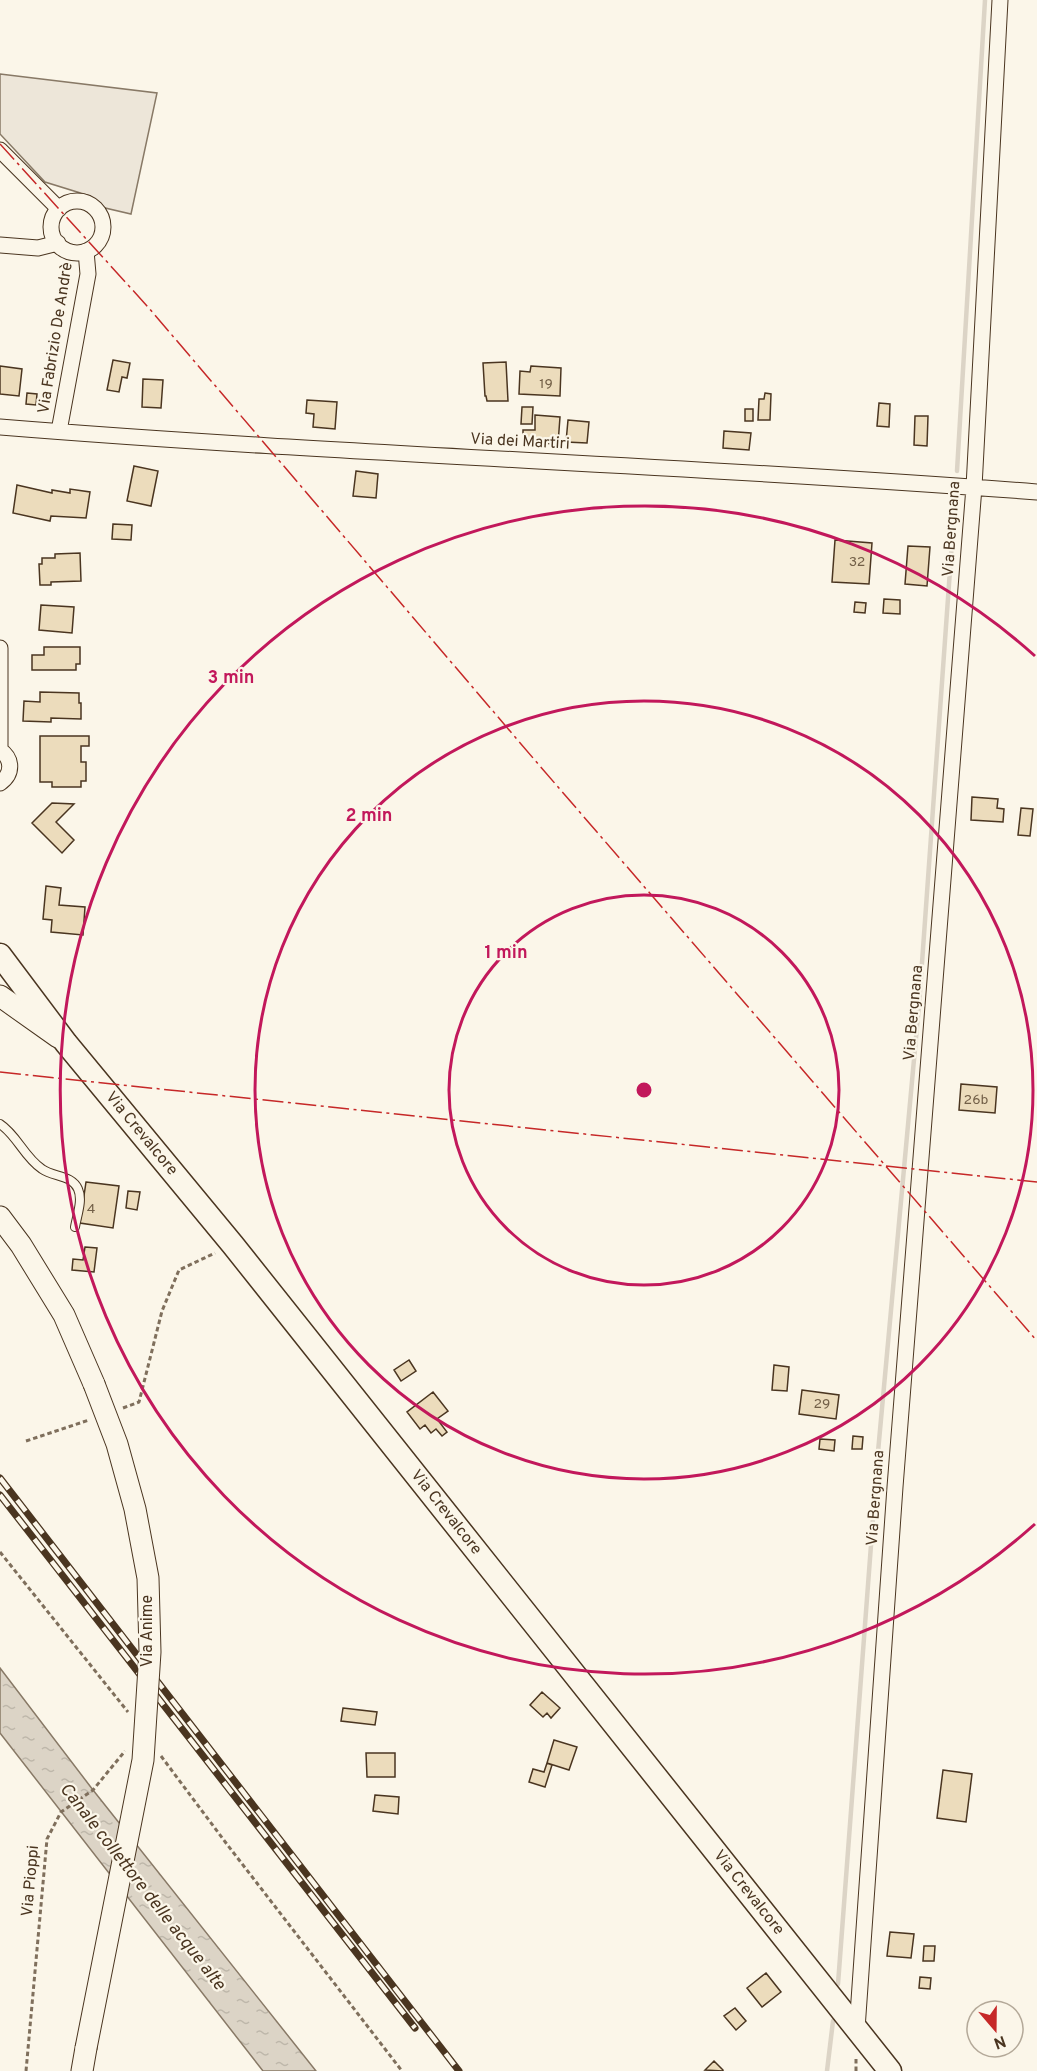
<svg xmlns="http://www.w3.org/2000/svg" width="1037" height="2071" font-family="Overpass,sans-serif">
	<defs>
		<pattern id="water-ripples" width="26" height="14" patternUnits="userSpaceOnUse" patternTransform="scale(1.5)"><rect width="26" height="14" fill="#dcd4c6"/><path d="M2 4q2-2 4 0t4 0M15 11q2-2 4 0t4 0" fill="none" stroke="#beb7aa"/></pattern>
	</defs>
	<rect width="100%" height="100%" fill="#fbf6e9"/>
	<path fill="#ede6d9" stroke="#887966" stroke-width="1.5" d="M0,74L157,93L131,214L101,207L90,196L45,182L0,134Z"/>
	<path fill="url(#water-ripples)" stroke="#887966" stroke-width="1.5" d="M0,1668L93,1790L316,2071H263L0,1733Z"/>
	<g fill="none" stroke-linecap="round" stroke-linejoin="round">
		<path stroke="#dcd4c6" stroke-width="4.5" d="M957,471L985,0
			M838,1984L878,1452L919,1005L955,500
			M827,2071L833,2021"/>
	</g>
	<path fill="#ecdcbc" stroke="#4a3520" stroke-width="1.5" d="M113,360L130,363L127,378L122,377L119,392L107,390Z
		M506,362L508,401H487L486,396H485L483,363Z
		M0,366L22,369L19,396L0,394Z
		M531,366L561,368L560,396L519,394L520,371L530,372Z
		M143,379L163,380L161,408L142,407Z
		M27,393L37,394L36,405L26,404Z
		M765,393L771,394L770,420H758L759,399H764Z
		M307,400L337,402L335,429L313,427L314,414L306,413Z
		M879,403L890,404L889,427L877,426Z
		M522,407H533L532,424H521Z
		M745,409H753V421H745Z
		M535,415L560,417L558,444L534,443V439H523V430H535Z
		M915,416H928L927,446L914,445Z
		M568,420L589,422L587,443L566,442Z
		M724,431L751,433L749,450L723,448Z
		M134,466L158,471L151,506L127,501Z
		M356,471L378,474L376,498L353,496Z
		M17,485L52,493V490L70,493V489L90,492L86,518L51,516L50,521L13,513Z
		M113,524L132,525L131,540L112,539Z
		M835,540L872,543L869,584L832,582Z
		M908,546L930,547L927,586L905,584Z
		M80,553L81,581L51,582V585H40L39,564H42V558H55V554Z
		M884,599L900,600V614L883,613Z
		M855,602L866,603L865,613L854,612Z
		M41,605L74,607L72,633L39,630Z
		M44,647H80V664H76V670H32V655H44Z
		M40,692L79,693V703H81V719L51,718V722L23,721L24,701L40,702Z
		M40,736H89V746H81V762H86V781H81V787H52V782H40Z
		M972,797L998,799L997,808L1004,809L1003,822L971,820Z
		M52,803L74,804L56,822L74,840L62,853L32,823Z
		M1021,808L1033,809L1030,836L1018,835Z
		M46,886L61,888L59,905L85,907L83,935L51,932L52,920L43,919Z
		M961,1084L997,1087L995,1113L959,1110Z
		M86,1182L119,1186L113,1228L80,1223Z
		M128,1191L140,1192L137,1210L126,1208Z
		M85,1247L97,1248L94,1272L72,1270L73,1259L83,1260Z
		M409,1360L416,1371L401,1381L394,1370Z
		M774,1365L789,1367L787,1391L772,1390Z
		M802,1390L839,1395L836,1419L799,1414Z
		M433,1392L448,1411L437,1419L447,1432L442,1436L436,1429L431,1433L425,1425L420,1429L407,1412Z
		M853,1436L863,1437L862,1449H852Z
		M820,1439L835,1440L834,1451L819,1449Z
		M542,1692L560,1708L551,1718L547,1713L543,1717L530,1705Z
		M343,1708L377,1712L375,1725L341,1721Z
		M554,1740L577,1747L569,1770L547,1763Z
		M366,1753H395V1777H367Z
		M547,1763L552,1765L545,1787L529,1782L533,1769L544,1772Z
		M943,1770L972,1774L966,1822L937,1818Z
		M375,1795L399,1797L398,1814L373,1811Z
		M890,1932L914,1934L911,1958L887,1956Z
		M924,1946H935L934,1961H923Z
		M766,1973L781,1992L762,2007L747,1988Z
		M920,1977L931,1978L930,1989L919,1988Z
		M735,2008L746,2021L736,2030L724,2016Z
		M714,2061L723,2070V2071L705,2070Z"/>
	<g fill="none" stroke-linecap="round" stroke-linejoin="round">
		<g stroke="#4a3520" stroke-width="10">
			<path id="lane" d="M0,1124C17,1135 24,1157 42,1169C53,1177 72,1175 78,1189C83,1200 77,1215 75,1227"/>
		</g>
		<g stroke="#4a3520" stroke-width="17">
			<path id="street" d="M0,150L59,209
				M51 227a26 26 0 1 1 52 0a26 26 0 1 1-52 0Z
				M0,245L38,248L58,243
				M0,427C345,455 692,465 1037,492
				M59,431L88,274L86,251
				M0,648V750
				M0,750C13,759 13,774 0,783
				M857,2029L895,1487L974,487L1000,0"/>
		</g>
		<g stroke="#4a3520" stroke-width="23">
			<path id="secondary" d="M0,996L58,1037
				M0,1217L21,1245L64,1315L94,1384
				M82,2071L86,2048"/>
		</g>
		<g stroke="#4a3520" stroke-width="25">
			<g id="primary">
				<path id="s1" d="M0,955L66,1043L233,1245L890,2071"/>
			</g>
		</g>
		<path stroke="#7f6f5c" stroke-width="3" stroke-dasharray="4.5 3" stroke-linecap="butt" d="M123,1408L139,1402L162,1311L179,1270L215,1253
			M26,1441L89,1420
			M0,1552L128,1712
			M161,1756L226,1843L402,2071
			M26,2071L47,1839L61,1812L93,1790L125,1751
			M856,2071V2058"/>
		<use href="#lane" stroke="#fbf6e9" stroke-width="8"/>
		<use href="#street" stroke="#fbf6e9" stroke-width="15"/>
		<use href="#secondary" stroke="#fbf6e9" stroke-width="21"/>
		<use href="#primary" stroke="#fbf6e9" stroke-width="22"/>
		<g stroke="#4a3520" stroke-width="7">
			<path id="rail" d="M0,1478L459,2071
				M0,1495L415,2028"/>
		</g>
		<use href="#rail" stroke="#fbf6e9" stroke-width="4.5" stroke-dasharray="14" stroke-linecap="butt"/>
		<g stroke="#4a3520" stroke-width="23" stroke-linecap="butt">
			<path id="secondary-bridge" d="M86,2048L143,1760L150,1652L148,1578L135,1509L117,1444L94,1384"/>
		</g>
		<use href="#secondary-bridge" stroke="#fbf6e9" stroke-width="21"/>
		<path stroke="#c62828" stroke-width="1.5" stroke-dasharray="21 4.5 3 4.5" stroke-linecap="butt" d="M0,144L148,307L539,765L1037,1341
			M0,1072L1037,1182"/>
	</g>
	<g fill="none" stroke="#c2185b" stroke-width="3">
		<circle cx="644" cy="1090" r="195"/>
		<circle cx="644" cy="1090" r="389"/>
		<path d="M1035 1524A584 584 0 1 1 1035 656"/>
	</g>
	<g text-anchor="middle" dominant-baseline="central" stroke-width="4.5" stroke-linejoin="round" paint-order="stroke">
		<g font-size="14" fill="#725f47">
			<text x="546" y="384">19</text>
			<text x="857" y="562">32</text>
			<text x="976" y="1100">26b</text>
			<text x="91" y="1209">4</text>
			<text x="822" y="1404">29</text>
		</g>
		<g font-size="16" fill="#4a3520" stroke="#fbf6e9">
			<text transform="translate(56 338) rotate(-81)">Via Fabrizio De Andrè</text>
			<text transform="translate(520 442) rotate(3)">Via dei Martiri</text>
			<text transform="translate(952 529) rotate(-86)">Via Bergnana</text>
			<text transform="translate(914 1013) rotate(-85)">Via Bergnana</text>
			<text stroke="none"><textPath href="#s1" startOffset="228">Via Crevalcore</textPath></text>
			<text transform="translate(876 1498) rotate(-86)">Via Bergnana</text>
			<text stroke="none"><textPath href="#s1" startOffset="714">Via Crevalcore</textPath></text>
			<text transform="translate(148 1631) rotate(-90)">Via Anime</text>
			<text transform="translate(31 1881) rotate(-85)">Via Pioppi</text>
			<text stroke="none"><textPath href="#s1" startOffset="1200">Via Crevalcore</textPath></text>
		</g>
		<g font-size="18" font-style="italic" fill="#4a3520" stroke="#fbf6e9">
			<text transform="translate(142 1887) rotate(52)">Canale collettore delle acque alte</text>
		</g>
	</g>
	<circle cx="644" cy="1090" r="9" fill="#c2185b" stroke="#fbf6e9" stroke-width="3"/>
	<g font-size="18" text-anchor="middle" font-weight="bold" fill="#c2185b" stroke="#fbf6e9" stroke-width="4.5" stroke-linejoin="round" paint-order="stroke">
		<text x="231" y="683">3 min</text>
		<text x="369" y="821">2 min</text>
		<text x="506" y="958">1 min</text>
	</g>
	<g transform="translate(995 2029) rotate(160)"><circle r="28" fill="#fbf6e9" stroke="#b4a999" stroke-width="1.5"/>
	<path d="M0-4.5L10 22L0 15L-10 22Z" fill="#c62828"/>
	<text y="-9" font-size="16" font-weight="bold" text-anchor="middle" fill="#4a3520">N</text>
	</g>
</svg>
